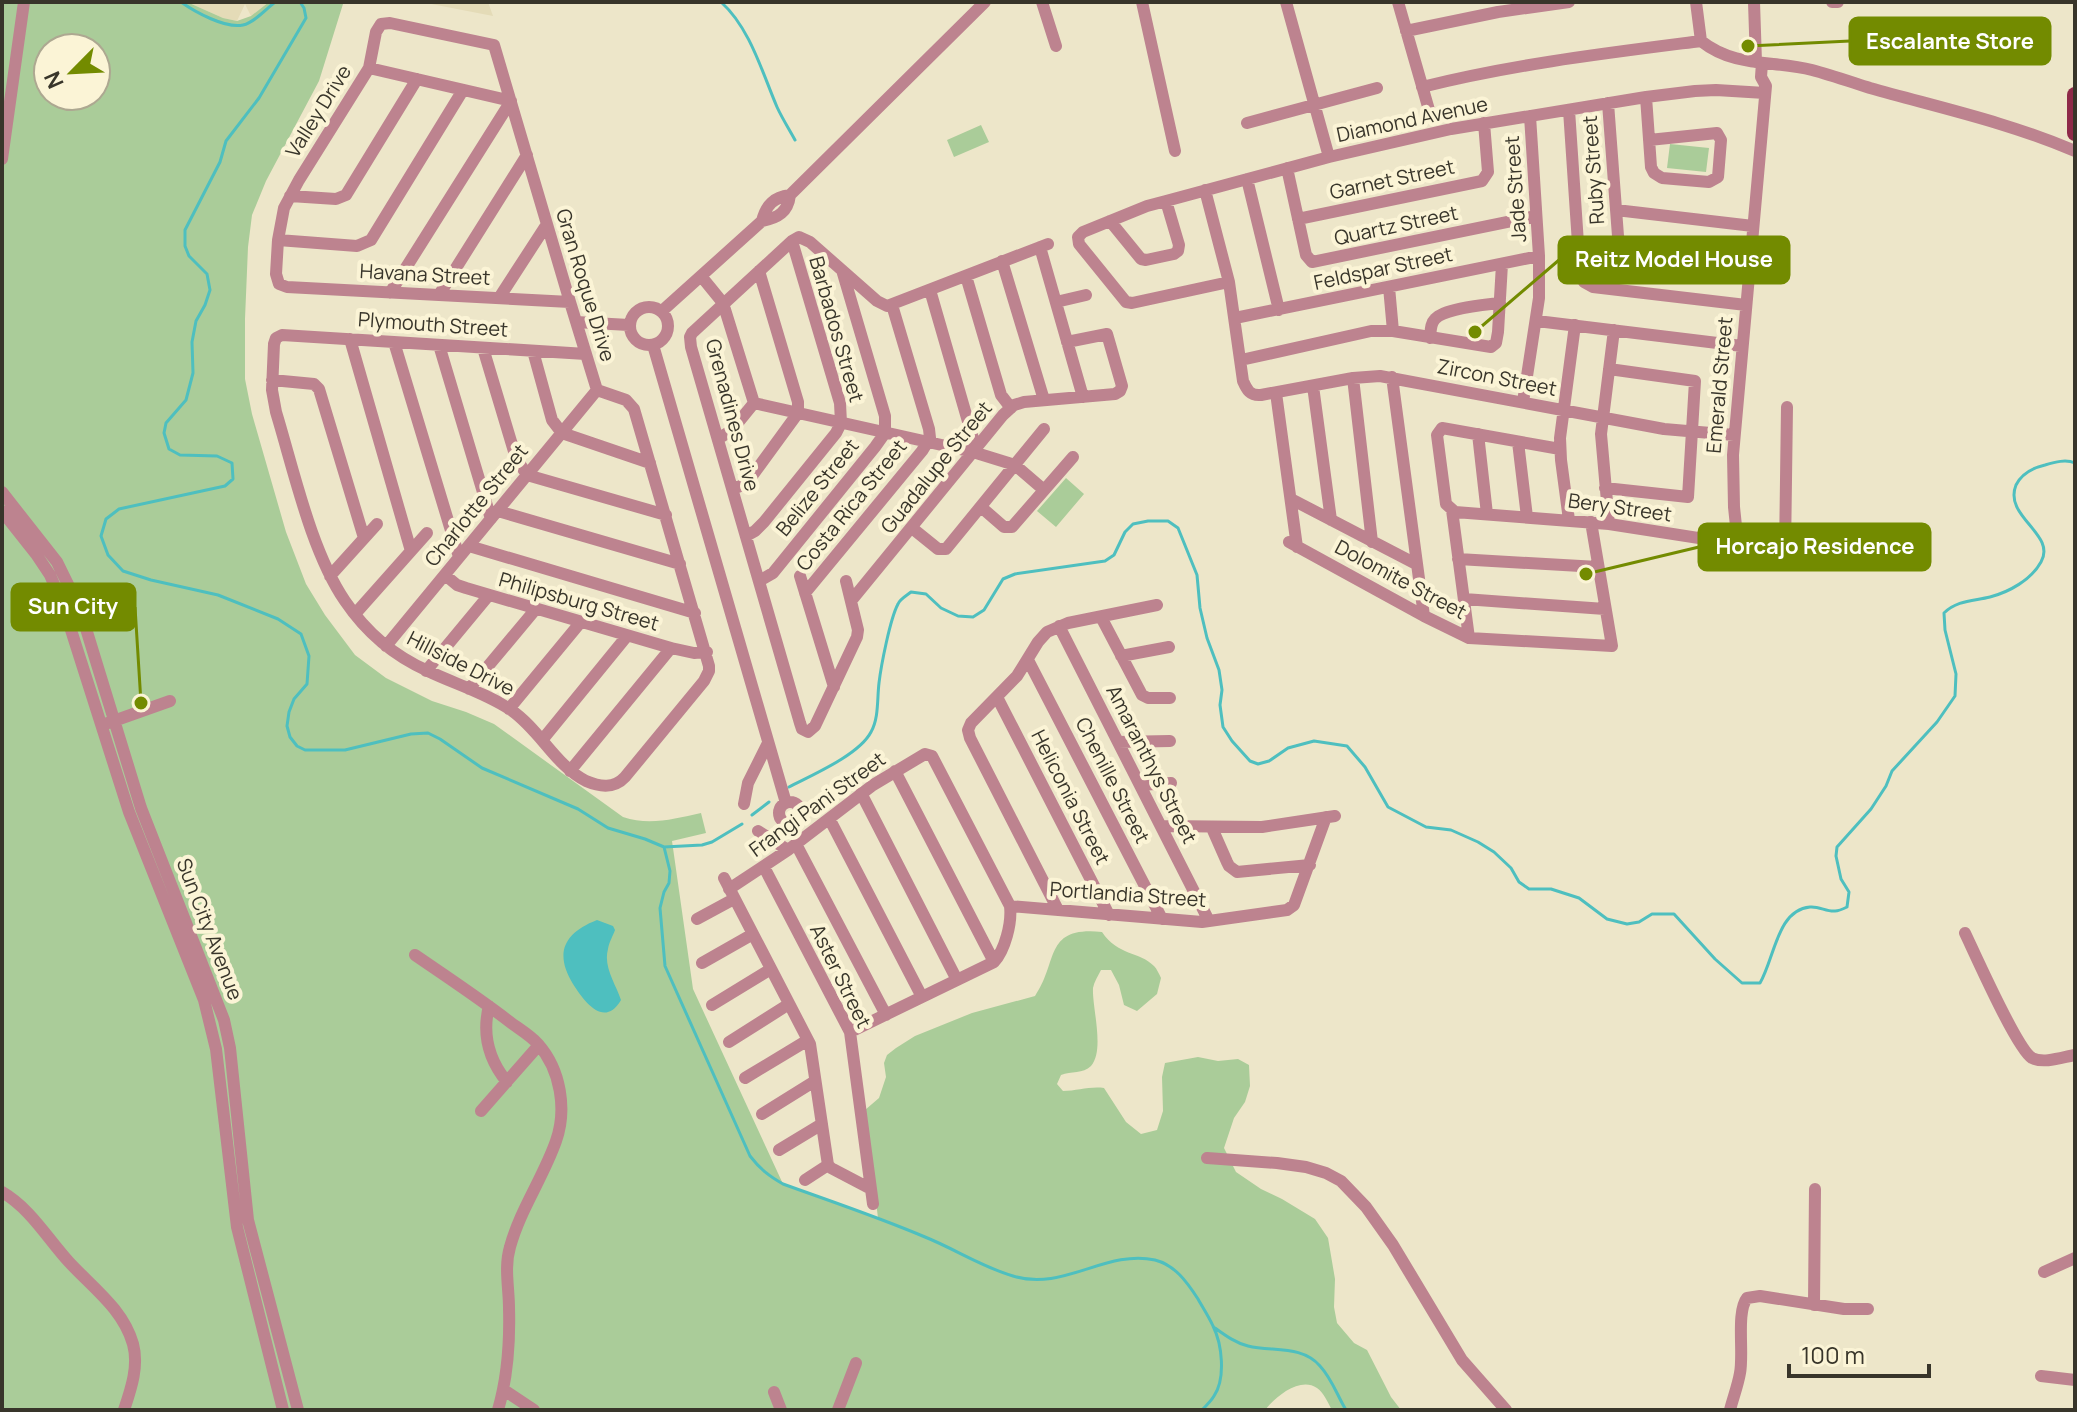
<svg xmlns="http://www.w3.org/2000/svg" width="2077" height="1412" font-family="Manrope,sans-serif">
	<rect width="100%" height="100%" fill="#ede6c9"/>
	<path fill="#e4dbb7" d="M187,2H269L251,16L245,4L237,21L223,18Z
		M421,2H488L493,16Z"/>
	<path fill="#ac9" fill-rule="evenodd" d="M2,2H187L223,18L237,21L251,16L269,2H341L343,4L319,81L266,181L252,215L248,247L245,319V379L252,414L286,532L306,584L325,615L355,655L386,678L432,701L466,712L494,724L623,817C649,826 674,819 701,813L706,833L672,841L693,989L783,1184L878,1218L865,1110L879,1098L886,1077L884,1063L887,1055L896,1048L915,1036L972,1013L1035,996C1059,962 1043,926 1102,932C1118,956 1139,951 1154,966C1157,969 1159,974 1161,978L1157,994L1137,1011L1124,1005L1119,985L1111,970H1101C1098,976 1094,982 1093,988C1092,1008 1105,1050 1091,1066C1083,1074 1071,1071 1061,1075L1057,1084L1063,1091C1077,1091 1090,1086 1104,1088L1126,1122L1141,1134L1157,1130L1163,1111L1162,1077L1165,1063L1198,1057L1218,1061L1238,1059L1249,1065L1250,1086L1245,1102L1234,1118L1224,1148L1236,1172L1261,1189L1282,1199L1315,1219L1328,1238L1335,1279L1334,1307L1337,1323L1354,1343L1367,1350L1391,1397L1401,1410H1332C1328,1403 1324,1393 1317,1388C1300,1376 1275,1397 1265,1410H2ZM48,48H96V96H48Z
		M981,125L989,142L954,157L947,140Z
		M1670,144L1709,148L1706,172L1667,168Z
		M1066,478L1084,494L1056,527L1037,511Z"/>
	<path fill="#4ebfbf" d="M597,920L613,926L615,930C613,936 609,942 608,949C603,967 616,984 621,1000C604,1029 584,1001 573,984C554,953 564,933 597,920Z"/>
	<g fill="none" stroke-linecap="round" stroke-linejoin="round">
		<path stroke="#4ebfbf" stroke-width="3" d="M181,2C195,12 226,29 243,25C255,22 266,9 275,2
			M300,2L304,8L306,18L259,98L226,141L220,162L185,230V246L189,256L207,274L210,290L205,305L196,321L192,342L193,373L186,400L166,423L164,433L169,449L180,455L217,456L232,463L233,479L225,486L119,509L106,519L101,536L108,555L123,571L151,580L218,595L278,619L301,634L309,656L307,684L294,699L289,712L287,726L290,737L297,746L305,750H345L411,734L428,733L440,739L482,768L578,809L608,828L645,839L664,847L702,845L712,842L742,824
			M721,2C750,28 762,72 777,107C782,118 789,129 795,140
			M789,787C812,775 859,755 871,732C879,718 877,699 879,683C881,666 890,619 898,604C900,599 906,596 911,592L926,594L941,608L958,616L973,617L984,610L1003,579L1015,574L1105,561L1114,555L1125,532L1133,524L1148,521H1168L1178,528L1197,575L1200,608L1207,638L1219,670L1222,690L1220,705L1223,727L1232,741L1250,761L1258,764L1269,761L1288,748L1314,741L1347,746L1365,767L1388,807L1426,827L1451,830L1478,842L1494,852L1511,868L1519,882L1529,889H1551L1579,898L1607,919L1627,924L1639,922L1652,914H1674L1715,959L1742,983H1760C1775,957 1777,910 1810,907C1819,906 1827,912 1835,911C1839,911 1843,909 1847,907L1849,892L1841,879L1836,856L1837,847L1871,809L1886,786L1892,771L1937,722L1955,696L1956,674L1945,630L1944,613C1957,600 1974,601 1990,597C2009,592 2031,580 2041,562C2057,534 2003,517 2016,485C2022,473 2032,468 2045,465C2055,462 2066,459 2075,463
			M752,815L769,802
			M664,847L670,871L669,883L664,892L660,908L665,966L750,1156C760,1169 769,1176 783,1184C830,1201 878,1217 925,1237C955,1249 982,1267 1013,1276C1063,1292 1106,1249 1155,1260C1175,1265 1187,1282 1198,1299C1203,1308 1209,1317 1213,1326C1222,1344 1226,1378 1214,1396C1211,1401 1206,1406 1202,1410
			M1215,1328C1226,1336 1236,1343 1248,1346C1273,1352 1302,1345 1320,1366C1332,1379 1337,1395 1346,1410"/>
		<path stroke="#bd838f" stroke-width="12" d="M1042,2L1056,46
			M1142,2L1175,151
			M1286,2L1329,157
			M1398,2L1429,110
			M1696,2L1701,41C1735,68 1773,60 1812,70C1831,75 1851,82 1870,88C1941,108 2007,122 2075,151
			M1754,2L1756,62
			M1832,2H1838
			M1406,31L1498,12L1569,2
			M369,68L511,101L390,293
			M1422,87C1514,64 1607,53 1701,41
			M1646,97L1651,167L1654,173L1662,178L1709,182L1718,177L1721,140L1717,133L1649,140
			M1608,103L1618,236L1621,246L1629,252L1749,266
			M1569,110L1580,273L1584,282L1593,287L1746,305
			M1247,123L1377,88
			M2,159L24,2
			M1287,168L1306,255L1312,262L1536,216
			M1247,179L1279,310
			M1205,190L1229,282L1243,381C1247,390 1250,396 1261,395L1353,378L1380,376L1664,429L1734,435
			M290,196L336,199L346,195L417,79
			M1616,210L1753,226
			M1298,219L1482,181L1488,172L1484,123
			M762,221C778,218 788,212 790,195
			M1110,221L1141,259L1146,260L1174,254L1178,251L1179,245L1166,201
			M278,240L357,246L371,240L463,90
			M1040,247L1083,397
			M1002,261L1044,400
			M701,276L723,303L754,403
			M966,276L1001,395L1011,408
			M1229,282L1132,303L1126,302L1079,244L1078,237L1083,232L1147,206L1166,201L1329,157L1451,129L1646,97L1695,91L1716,90L1765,93
			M1389,287L1393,331
			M930,290L976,449
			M439,295L527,155
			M499,298L547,224
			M570,302L287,287L279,284L276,274L278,240L284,208L299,180L369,68L376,32L381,24L390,23L494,45L570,302L597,390
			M1056,302L1086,295
			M630 326a19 19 0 1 1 38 0a19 19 0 1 1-38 0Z
			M662,311L762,221C766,205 774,197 790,195L985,2
			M1235,318L1539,256
			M1537,321L1742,346
			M576,322L629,325
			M1430,338C1431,331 1430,324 1435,319C1445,308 1484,305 1500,303
			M350,339L411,551
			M394,342L459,557
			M439,345L491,519
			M653,345L786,803
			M483,348L516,458L527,475L666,515
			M533,351L552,420L562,433L650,463
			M586,354L282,335L276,338L274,344L272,390L276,412C294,471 311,551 345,601C366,632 394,656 428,671C455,684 486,693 511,710C540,730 556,766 586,781C600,787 614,789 625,777L704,681L709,671V666L634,409L626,400L597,390
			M1241,360L1371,331H1393L1491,347L1496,343L1498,332L1502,264
			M1392,377L1424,616
			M1353,378L1372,542
			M272,380L314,384L319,389L364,538
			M1313,386L1331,520
			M1276,393L1297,547
			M1523,402L1539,298V256L1530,116
			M754,403L973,452L1015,465L1044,490
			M1478,434L1487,514
			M718,439L732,430L754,403
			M1518,442L1527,517
			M1560,449L1442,428L1437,435L1446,504L1455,512L1609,524L1833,559
			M1605,488L1688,497L1695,381L1609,369
			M733,489L743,485L752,476L798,413V402L759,271
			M2,492L57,562L80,609L141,808L224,1020L230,1048L248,1220L298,1410
			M1291,499L1416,564
			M981,507L1004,527H1012L1073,457
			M1452,510L1469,638
			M2,511L36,554L50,575L64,608L129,812L204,1000L216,1049L237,1227L283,1410
			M498,511L680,564
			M1569,520L1561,460L1560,438L1575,325
			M1609,524L1601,434L1614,330
			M912,528L938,549H946L1044,429
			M746,536L755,531L764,522L836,433L841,423L840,403L792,241
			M1289,542L1424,616L1469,638L1612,646L1591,522
			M1738,545L1734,507L1733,455L1766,86L1761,77L1762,63
			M469,546L695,613
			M1785,552L1787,407
			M1458,559L1598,567
			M445,575L457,585L466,588L671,648L694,653L707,652
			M330,576L377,524
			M800,576L834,687
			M759,581L773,573L875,447L885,433V416L842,270
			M846,581L858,630L857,637L815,726L808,732L802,729L800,723L691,347L690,337L692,333L792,241L799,237L810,242L877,301L887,306L1048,244
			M805,593L922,451L930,438L929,429L892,305
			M1464,599L1605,609
			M851,601L1003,415L1014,405L1024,402L1115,394L1120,391L1122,386L1107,334L1067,342
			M355,614L427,533
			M1101,617L1142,695L1148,698H1170
			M1059,626L1209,921
			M386,646L597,390
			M1121,656L1169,647
			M1028,660L1162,919
			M426,671L489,595
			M469,689L535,610
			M997,697L1109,915
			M509,709L580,623
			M108,723L170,701
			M543,739L627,636
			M1118,742L1170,741
			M570,771L671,648
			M895,771L994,962
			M1140,785L1171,783
			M861,793L957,980
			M779 813a11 11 0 1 1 22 0a11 11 0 1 1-22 0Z
			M744,804L748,783L768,743
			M830,820L922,997
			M1161,826L1262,827L1335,816
			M1212,828L1227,862L1229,866L1237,872L1310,865
			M758,831L788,850
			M796,844L886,1015
			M764,867L850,1032L873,1204
			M724,878L810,1044L828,1165
			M729,889L788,850L873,785L925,754L932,756L1010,906C1012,923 1005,950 994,962L850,1032
			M1010,906L1202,922L1287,910L1294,905L1326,817
			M1058,910L970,738L968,730L971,723L1017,676L1038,642L1047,632L1068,623L1157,605
			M697,919L734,899
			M1965,933C1975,954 2017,1049 2032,1058C2044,1064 2063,1057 2075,1055
			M415,955C447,977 479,998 510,1022C519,1029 530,1035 538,1044C561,1070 567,1110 556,1141C543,1178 520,1210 510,1247C504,1267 509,1288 509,1308C510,1343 508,1376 498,1410
			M702,963L753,934
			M712,1005L771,969
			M489,1006C482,1034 489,1060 507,1082
			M729,1042L789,1004
			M745,1078L808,1040
			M481,1111L539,1045
			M762,1114L815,1081
			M779,1150L822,1124
			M1207,1158L1277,1163L1306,1167L1326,1173L1341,1181L1366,1207L1393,1245L1462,1360L1506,1410
			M828,1165L831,1168L871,1189
			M805,1180L828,1165
			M2,1192C31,1209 47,1238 69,1262C93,1288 123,1309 133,1344C139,1366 131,1389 124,1410
			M2044,1272L2075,1258
			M1814,1305L1815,1189
			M2041,1376L2075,1380
			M504,1390L534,1410
			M774,1392L781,1410
			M838,1410L856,1363
			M1730,1410C1733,1398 1738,1385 1740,1373C1744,1353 1736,1312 1747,1298L1760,1296L1844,1309H1868"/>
		<path stroke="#8e2a49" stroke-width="16" d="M2075,95V133"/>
	</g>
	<g text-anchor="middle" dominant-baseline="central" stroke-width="8" stroke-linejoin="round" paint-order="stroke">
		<g font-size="20" fill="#38352a" stroke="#fbf4d6">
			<text transform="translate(318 111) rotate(-58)">Valley Drive</text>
			<text transform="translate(1412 119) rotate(-12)">Diamond Avenue</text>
			<text transform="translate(1593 170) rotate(-94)">Ruby Street</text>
			<text transform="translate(1392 179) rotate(-12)">Garnet Street</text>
			<text transform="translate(1515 189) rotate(-94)">Jade Street</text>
			<text transform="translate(1396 225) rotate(-12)">Quartz Street</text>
			<text transform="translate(1383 268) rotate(-12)">Feldspar Street</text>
			<text transform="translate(425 274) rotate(3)">Havana Street</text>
			<text transform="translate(586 285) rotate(73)">Gran Roque Drive</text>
			<text transform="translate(433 324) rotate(4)">Plymouth Street</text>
			<text transform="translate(837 329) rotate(74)">Barbados Street</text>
			<text transform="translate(1497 377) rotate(11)">Zircon Street</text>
			<text transform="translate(1719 385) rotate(-85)">Emerald Street</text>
			<text transform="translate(733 415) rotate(75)">Grenadines Drive</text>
			<text transform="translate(936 467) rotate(-51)">Guadalupe Street</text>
			<text transform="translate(817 487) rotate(-51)">Belize Street</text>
			<text transform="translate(476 505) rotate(-51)">Charlotte Street</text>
			<text transform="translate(851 505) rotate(-51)">Costa Rica Street</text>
			<text transform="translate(1620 507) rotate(8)">Bery Street</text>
			<text transform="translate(1401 579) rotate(28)">Dolomite Street</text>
			<text transform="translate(579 601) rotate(16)">Philipsburg Street</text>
			<text transform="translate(461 663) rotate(27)">Hillside Drive</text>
			<text transform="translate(1152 764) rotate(63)">Amaranthys Street</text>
			<text transform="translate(1113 780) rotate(63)">Chenille Street</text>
			<text transform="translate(1071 797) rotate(63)">Heliconia Street</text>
			<text transform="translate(817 804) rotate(-36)">Frangi Pani Street</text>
			<text transform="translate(1128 894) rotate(4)">Portlandia Street</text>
			<text transform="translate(210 929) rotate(69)">Sun City Avenue</text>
			<text transform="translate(841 976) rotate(64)">Aster Street</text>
		</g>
	</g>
	<path fill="none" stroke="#738b00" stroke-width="3" d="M1748 46L1850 41M1475 332L1559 260M1586 574L1699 547M141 703L135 607"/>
	<g fill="#738b00" stroke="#fbf4d6" stroke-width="3">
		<circle cx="1748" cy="46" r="8"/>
		<circle cx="1475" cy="332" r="8"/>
		<circle cx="1586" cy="574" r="8"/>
		<circle cx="141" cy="703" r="8"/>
	</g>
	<g fill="#738b00" stroke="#738b00" stroke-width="3">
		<rect x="1850" y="18" width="200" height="46" rx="8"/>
		<rect x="1559" y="237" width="230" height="46" rx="8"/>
		<rect x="1699" y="524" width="231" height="46" rx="8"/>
		<rect x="12" y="584" width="123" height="46" rx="8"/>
	</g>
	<g font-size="22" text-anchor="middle" font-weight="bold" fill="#fff">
		<text x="1950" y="49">Escalante Store</text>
		<text x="1674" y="267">Reitz Model House</text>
		<text x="1815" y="554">Horcajo Residence</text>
		<text x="73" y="614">Sun City</text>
	</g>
	<rect width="2077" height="1412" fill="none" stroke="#38352a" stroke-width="8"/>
	<g transform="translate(72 72) rotate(246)"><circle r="38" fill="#fbf4d6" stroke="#ada891" stroke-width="2"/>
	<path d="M0-6L14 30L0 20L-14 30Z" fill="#738b00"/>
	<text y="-12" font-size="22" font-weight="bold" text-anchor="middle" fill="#38352a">N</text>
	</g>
	<path d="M1789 1364v12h140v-12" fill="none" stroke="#38352a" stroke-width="4"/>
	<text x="1801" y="1364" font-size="24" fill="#38352a" stroke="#fbf4d6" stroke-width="6" paint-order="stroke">100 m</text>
</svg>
